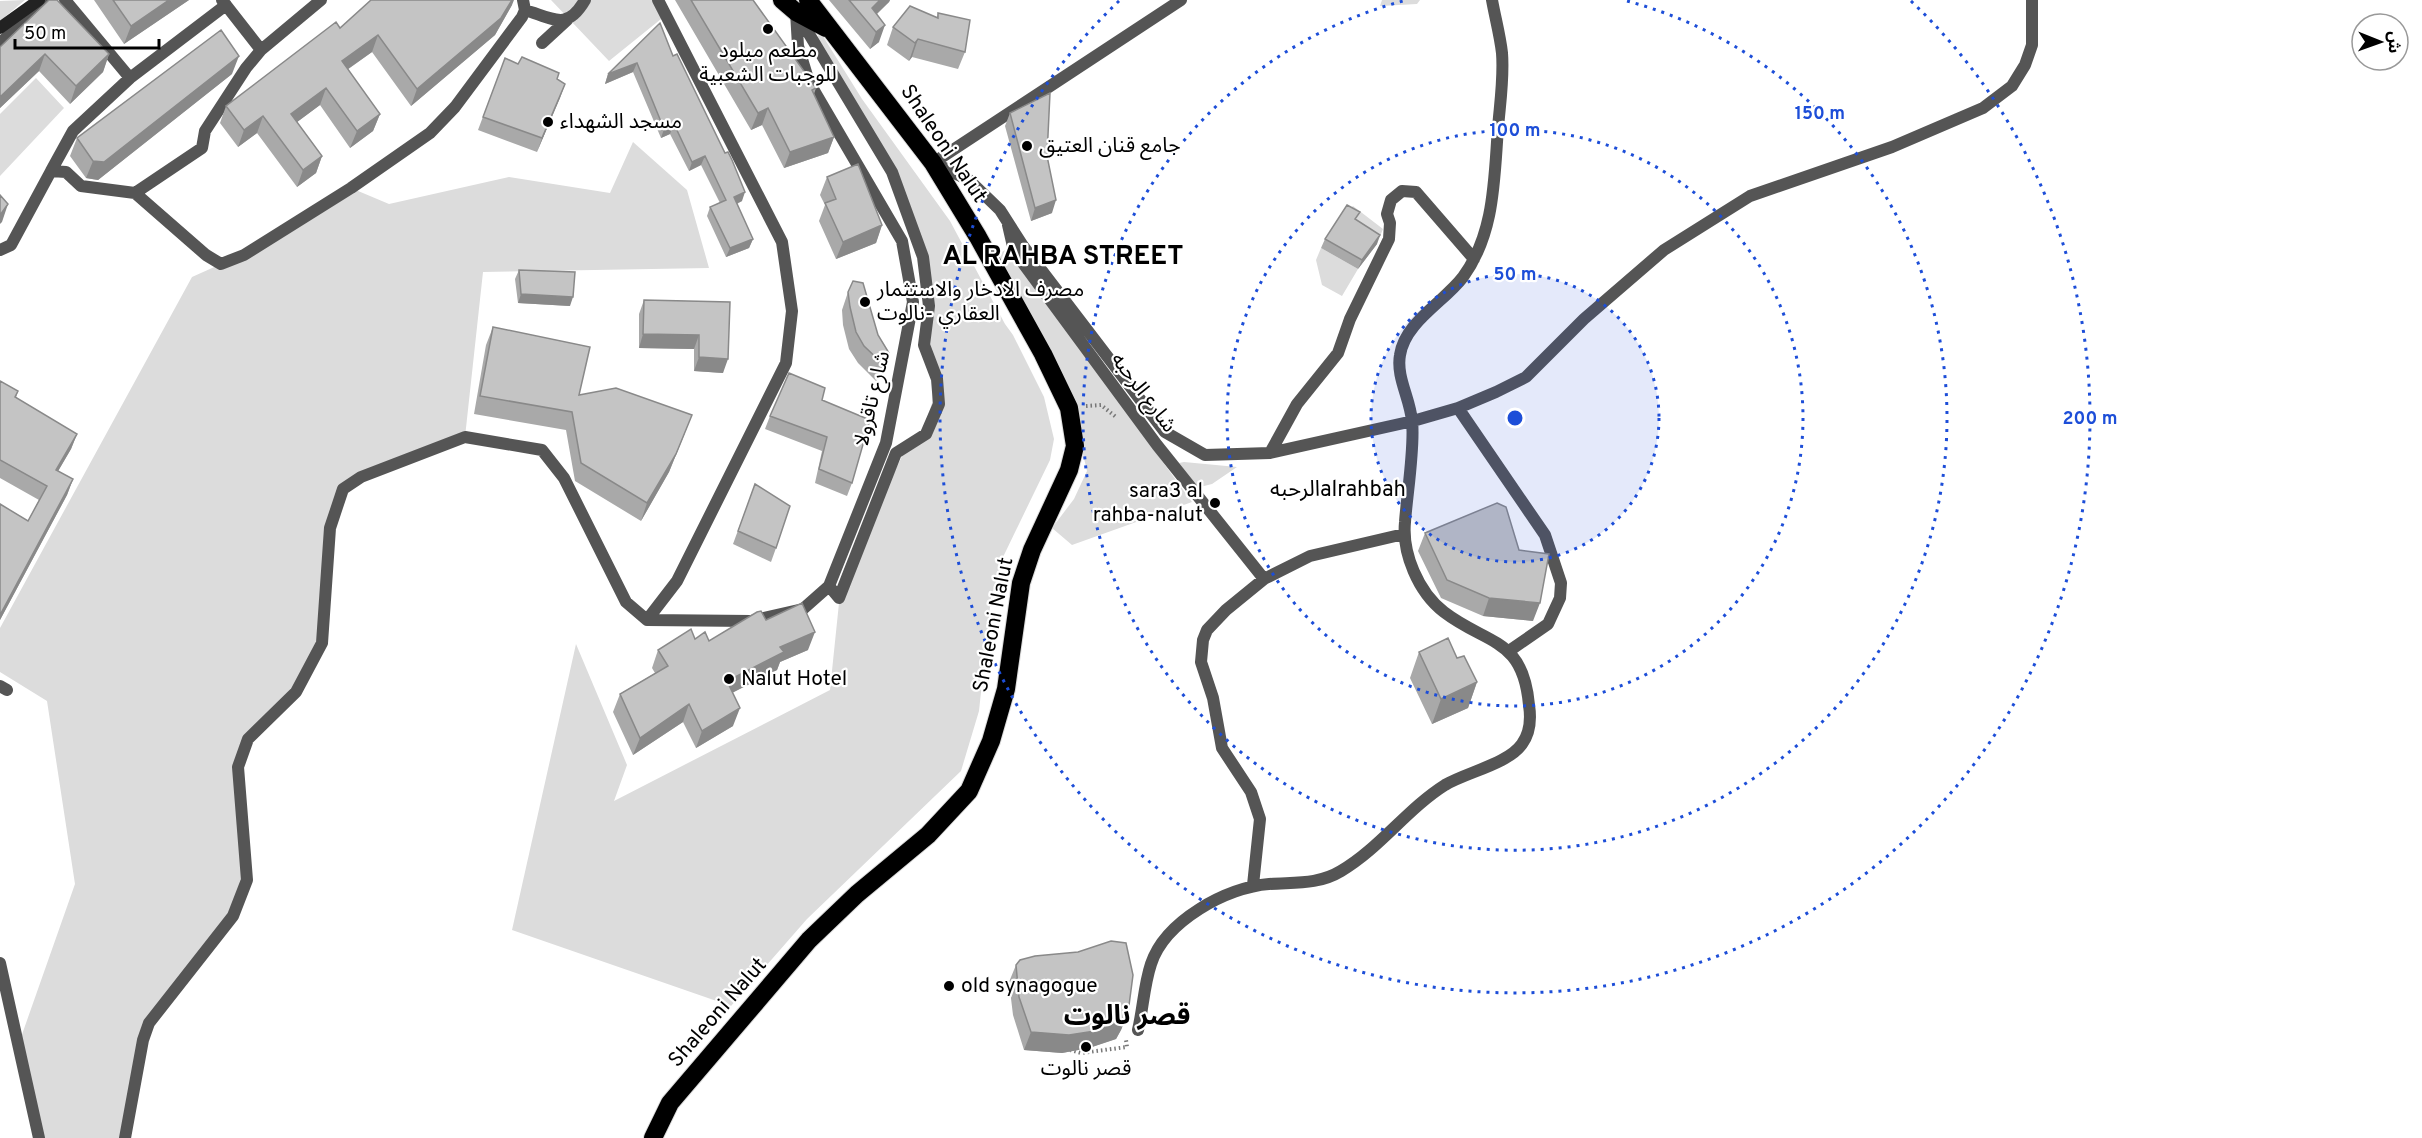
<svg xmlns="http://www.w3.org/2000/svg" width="2422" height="1138" font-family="Overpass,'Noto Sans Arabic',sans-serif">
	<rect width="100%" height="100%" fill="#fff"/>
	<path fill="#dcdcdc" d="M25,0L0,21V1Z
		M551,0H659L666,15L609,61Z
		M1382,0H1420L1417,4L1380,6Z
		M821,33L862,99L950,221L1005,324L1013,335L1044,397L1054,439L1050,460L1004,555L991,598L979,711L961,771L807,919L731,1006L512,930L576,644L627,765L614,801L830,690L839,603L884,494L904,452L924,428L932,403L933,382L918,255L892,172L814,40Z
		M36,78L64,108L0,176V114Z
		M633,142L687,190L709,268L483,272L465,437L343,489L330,528L322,643L296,692L248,739L238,767L247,880L233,916L149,1023L125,1138H39L19,1043L75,884L47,701L0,672V628L192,277L221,264L351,188L389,204L509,177L610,193Z
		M1353,206L1383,229L1377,244L1352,228L1344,214Z
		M1321,248L1358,269L1342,296L1322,285L1316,260Z
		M1007,249L1192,502L1072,545L1052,528L1074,499L1087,471L1072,407L993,257Z
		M1184,462L1237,467L1212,484L1196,488L1179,463Z"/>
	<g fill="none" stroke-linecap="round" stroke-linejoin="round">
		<g stroke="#dbdbdb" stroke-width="20">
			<path id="highway" d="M782,0L796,12L826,28
				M653,1138L670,1103L809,940L857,894L928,835L969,791L991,741L1006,689L1021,583L1032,550L1069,470L1075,446L1069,408L1043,354L978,237L933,163L808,0"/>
		</g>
		<path stroke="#777" stroke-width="4" stroke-dasharray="1.5 3" stroke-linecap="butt" d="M1086,406L1101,405L1116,417
			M1070,1050L1081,1053L1127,1047L1126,1040"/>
		<path stroke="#555" stroke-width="12" d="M65,0L130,78
			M222,0L261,50
			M525,10C554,19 567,31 585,0
			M797,14L892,172L923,257L929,306L924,345L937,379L939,404L926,434L896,453L839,598L829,586
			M0,43L50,0
			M542,43L567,20
			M933,163L1181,0
			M934,163L969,180L1000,210L1023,246L1165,432L1205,455L1270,453L1413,421L1458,408L1496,392L1526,377L1584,319L1664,250L1750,196L1892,147L1983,108L2012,86L2025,65L2032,45V0
			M51,171L73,131L130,78L226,5
			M135,193L206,255L221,264L244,255L351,188L430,133L455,107L522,17L525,10L523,0
			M135,193L202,148L205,131L246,68L261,50L321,0
			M1008,225L1014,251L1157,445L1264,579
			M0,250L11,245L51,171L66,172L81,186L135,193
			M1458,408L1545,535L1561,583L1560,598L1548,624L1509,651
			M1270,453L1297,404L1338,353L1350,319L1389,239L1390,223L1387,214L1391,200L1402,191L1416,192L1474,259
			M647,620L751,621L803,609L829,586L886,443L913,302L902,241L809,82L798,46L796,12
			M647,620L677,581L786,363L792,311L782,242L658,0
			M0,686L7,690
			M1253,885L1260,819L1251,792L1222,748L1213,698L1201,662L1203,640L1207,630L1226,610L1264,579L1310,556L1404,534
			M0,963L39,1138
			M1138,1030C1143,1009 1144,985 1151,964C1165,921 1227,887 1269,884C1294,882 1318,885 1341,871C1380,848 1407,809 1445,785C1467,772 1508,764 1522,744C1530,733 1531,718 1529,705C1523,637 1487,645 1444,612C1418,592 1402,553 1405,522C1407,494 1415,446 1412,421C1410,398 1396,377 1400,355C1405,322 1444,302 1463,277C1495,233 1494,179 1498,128C1500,103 1504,78 1502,53C1500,35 1495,17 1492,0
			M125,1138L143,1040L149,1023L233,916L247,880L238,767L248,739L296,692L322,643L330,528L343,489L361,477L465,437L542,450L564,478L626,602L647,620"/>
		<path stroke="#222" stroke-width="12" d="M0,28L39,0"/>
		<use href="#highway" stroke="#000" stroke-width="18"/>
	</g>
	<path fill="#a9a9a9" d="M94,0H189L124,44Z
		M675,0H753L816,88L814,94L834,137L828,153L784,168L762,125L751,130Z
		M829,0H890L889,2L877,14L879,42L870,49Z
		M512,5L495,35L411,106L372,52L347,70L380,114L373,131L350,148L320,105L297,122L322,156L316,173L297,187L257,133L238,147L220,123L226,106L340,28Z
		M938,13L965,52L958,69L912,57L909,61L887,45L893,27L937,17Z
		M660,23L673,56L742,201L737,204L753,239L749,248L726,257L707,216L710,207L720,203L701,165L689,171L670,134L661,138L633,72L605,84L608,74Z
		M0,47L109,54L103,72L70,104L39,71L0,108Z
		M505,58L518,64L557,79L565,84L537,152L478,130Z
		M232,74L98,180L86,178L70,156L77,138Z
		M1010,113L1047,156L1052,213L1031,221L1005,126Z
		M827,177L882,225L876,243L836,259L819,221L825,205L820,195Z
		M1325,239L1377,244L1358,269L1321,248Z
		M519,270L570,306L518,303L515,279Z
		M848,292L878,335L889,353L883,371L876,381L858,363L849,349L843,325L842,310Z
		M644,300L730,302L723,373L694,371V349L639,348V314Z
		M493,327L579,395L685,433L669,472L641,521L575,481L566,430L474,414L486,345Z
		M0,381L18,391L16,398L77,434L71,449L58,471L73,479L67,495L0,620V504L28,521L39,500L0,478Z
		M822,400L852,483L847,496L815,483L822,451L765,429L770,416Z
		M755,484L776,548L771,562L733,544Z
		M1425,533L1533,621L1483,616L1441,598L1418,551Z
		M766,620L808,650L780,662L777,670L732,693L733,726L696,748L683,722L633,755L613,712L620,694L655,673L652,668L658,650L695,639L709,641Z
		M1419,652L1477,682L1468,708L1432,724L1410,678Z
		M1016,965L1128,1013L1121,1030L1116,1039L1089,1048L1062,1053L1024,1050L1013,1015L1009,982Z"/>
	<path fill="#898989" d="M169,0H189L124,44L131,26Z
		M512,0H514L512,5L495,35L411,106L417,89Z
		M880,0H890L889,2L868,22L872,8Z
		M885,25L879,42L870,49L876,32Z
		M378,35L372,52L335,78L342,61Z
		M918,39L912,57L909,61L915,43Z
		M45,54L39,71L0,108V97Z
		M109,54L103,72L70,104L76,86Z
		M239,56L232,74L98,180L86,178L93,161Z
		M637,63L633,72L605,84L608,74Z
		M565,84L560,98L537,152L542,138Z
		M326,88L320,105L285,131L291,114Z
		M768,108L762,125L751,130L758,113Z
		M380,114L373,131L350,148L357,131Z
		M263,116L257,133L238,147L244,130Z
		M674,124L670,134L661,138L664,129Z
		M834,137L828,153L784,168L790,152Z
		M322,156L316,173L297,187L303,170Z
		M705,156L701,165L689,171L692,162Z
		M745,192L742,201L731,206L734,197Z
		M1056,200L1052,213L1031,221L1035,208Z
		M8,204L2,222L0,224V215Z
		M882,225L876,243L836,259L843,242Z
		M1380,235L1377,244L1358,269L1362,260Z
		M753,239L749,248L726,257L730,248Z
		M521,294L573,297L570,306L518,303Z
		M643,334L699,335L694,349L639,348Z
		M889,353L883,371L876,381L883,364Z
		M699,357L728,359L723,373L694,371Z
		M692,415L669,472L641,521L647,503Z
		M77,434L71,449L50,485L56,470Z
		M73,479L67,495L0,620V615Z
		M1489,598L1540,603L1533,621L1483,616Z
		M815,632L808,650L780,662L777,670L720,699L727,681L780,647Z
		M1477,682L1468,708L1432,724L1441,699Z
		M689,704L683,722L633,755L640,738Z
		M740,708L733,726L696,748L702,731Z
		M1128,1013L1121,1030L1116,1039L1089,1048L1062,1053L1024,1050L1031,1032Z"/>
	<path fill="#c4c4c4" stroke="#898989" stroke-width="1.5" d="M49,0H57L109,54L76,86L45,54L0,97V47Z
		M113,0H169L131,26Z
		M371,0H512L501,18L417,89L378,35L342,61L380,114L357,131L326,88L291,114L322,156L303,170L263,116L244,130L226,106L336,22L340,28Z
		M691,0H753L816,88L812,90L834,137L790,152L768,108L758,113Z
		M849,0H880L872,8L885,25L876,32Z
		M910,6L938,18V13L970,20L965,52L918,39L915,43L893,27Z
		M660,23L673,56L677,54L725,153L728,152L732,160L745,192L734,197L753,239L730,248L710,207L726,200L705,156L692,162L674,124L664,129L637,63L608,74Z
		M221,30L239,56L104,162L93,161L77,138Z
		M522,57L559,73L557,79L565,84L542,138L483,117L505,58L518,64Z
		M1050,93L1047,156L1056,200L1035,208L1010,113Z
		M858,164L882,225L843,242L825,203L836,199L827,177Z
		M0,195L8,204L0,215Z
		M1347,205L1360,212L1355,219L1380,235L1362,260L1325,239Z
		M519,270L575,272L573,297L521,294Z
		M853,281L863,283L878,335L889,353L883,364L864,346L856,332L850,307L848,292Z
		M644,300L730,302L728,359L699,357V335L643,334Z
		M493,327L590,347L579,395L616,388L692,415L676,454L647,503L581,463L572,412L480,396Z
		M789,373L825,388L822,400L870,420L852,483L819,469L827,437L770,416Z
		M0,381L18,391L15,397L77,434L56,470L73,479L0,615V504L28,521L47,486L0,460Z
		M755,484L790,506L776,548L738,531Z
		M1497,503L1506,507L1519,550L1549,554L1540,603L1489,598L1447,580L1425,533Z
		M802,603L815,632L780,647L784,652L727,681L740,708L702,731L689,704L640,738L620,694L668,666L658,650L691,629L695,639L705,632L709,641L757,612L761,611L766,620Z
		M1448,638L1457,658L1464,656L1477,682L1441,699L1419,652Z
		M1111,941L1126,943L1133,975L1128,1013L1123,1021L1095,1031L1069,1035L1031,1032L1019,997L1016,965L1020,960L1035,956L1078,952Z"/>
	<circle cx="1515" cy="418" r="144" fill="#1d4ed8" fill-opacity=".12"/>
	<g fill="none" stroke="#1d4ed8" stroke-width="3" stroke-dasharray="3 6">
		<circle cx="1515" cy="418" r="144"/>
		<circle cx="1515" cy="418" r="288"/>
		<path d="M1627 1A432 432 0 1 1 1403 1"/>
		<path d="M1911 1A575 575 0 1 1 1119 1"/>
	</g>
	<g fill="#000" stroke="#fff" stroke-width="2">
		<circle cx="768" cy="29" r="6"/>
		<circle cx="548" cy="122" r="6"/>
		<circle cx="1027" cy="146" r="6"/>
		<circle cx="865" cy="302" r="6"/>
		<circle cx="1215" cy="503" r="6"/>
		<circle cx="729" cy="679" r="6"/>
		<circle cx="949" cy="986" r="6"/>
		<circle cx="1086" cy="1047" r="6"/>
	</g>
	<g text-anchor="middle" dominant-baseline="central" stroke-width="4.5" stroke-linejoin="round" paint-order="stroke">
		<g font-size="21" fill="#000" stroke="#fff" text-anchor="start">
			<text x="768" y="51" text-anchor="middle">مطعم ميلود<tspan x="768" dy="24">للوجبات الشعبية</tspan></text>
			<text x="560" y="122">مسجد الشهداء</text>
			<text x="1039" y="146">جامع قنان العتيق</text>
			<text x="877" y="290">مصرف الادخار والاستثمار<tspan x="877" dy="24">العقاري -نالوت</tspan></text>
			<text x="1203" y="491" text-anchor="end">sara3 al<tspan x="1203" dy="24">rahba-nalut</tspan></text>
			<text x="741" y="679">Nalut Hotel</text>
			<text x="961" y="986">old synagogue</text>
			<text x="1086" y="1069" text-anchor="middle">قصر نالوت</text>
		</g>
		<g font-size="21" fill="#000" stroke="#fff">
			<text transform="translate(943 144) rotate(56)">Shaleoni Nalut</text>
			<text transform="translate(1143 393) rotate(53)">شارع الرحبه</text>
			<text transform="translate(873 399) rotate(-77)">شارع تاقرولا</text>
			<text transform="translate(994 625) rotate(-79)">Shaleoni Nalut</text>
			<text transform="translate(718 1013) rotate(-49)">Shaleoni Nalut</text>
		</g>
		<g font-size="22" fill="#000" stroke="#fff">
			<text x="1338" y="490">الرحبهalrahbah</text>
		</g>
		<g font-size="27" font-weight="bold" fill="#000" stroke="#fff">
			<text x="1063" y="257">AL RAHBA STREET</text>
			<text x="1127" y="1017">قصر نالوت</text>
		</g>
	</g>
	<circle cx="1515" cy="418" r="9" fill="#1d4ed8" stroke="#fff" stroke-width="3"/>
	<g font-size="18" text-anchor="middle" font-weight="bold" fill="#1d4ed8" stroke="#fff" stroke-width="4.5" stroke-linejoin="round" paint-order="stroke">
		<text x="1820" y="119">150 m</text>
		<text x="1515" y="136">100 m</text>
		<text x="1515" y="280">50 m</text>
		<text x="2090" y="424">200 m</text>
	</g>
	<g transform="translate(2380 42) rotate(91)"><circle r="28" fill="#ffffff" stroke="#999999" stroke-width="1.5"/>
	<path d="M0-4.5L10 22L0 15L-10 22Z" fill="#000000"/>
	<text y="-9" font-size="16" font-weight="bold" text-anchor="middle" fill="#000000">ش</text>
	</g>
	<path d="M15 39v9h144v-9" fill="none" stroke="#000000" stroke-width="3"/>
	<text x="24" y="39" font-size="18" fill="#000000" stroke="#ffffff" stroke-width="4.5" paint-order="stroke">50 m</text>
</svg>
